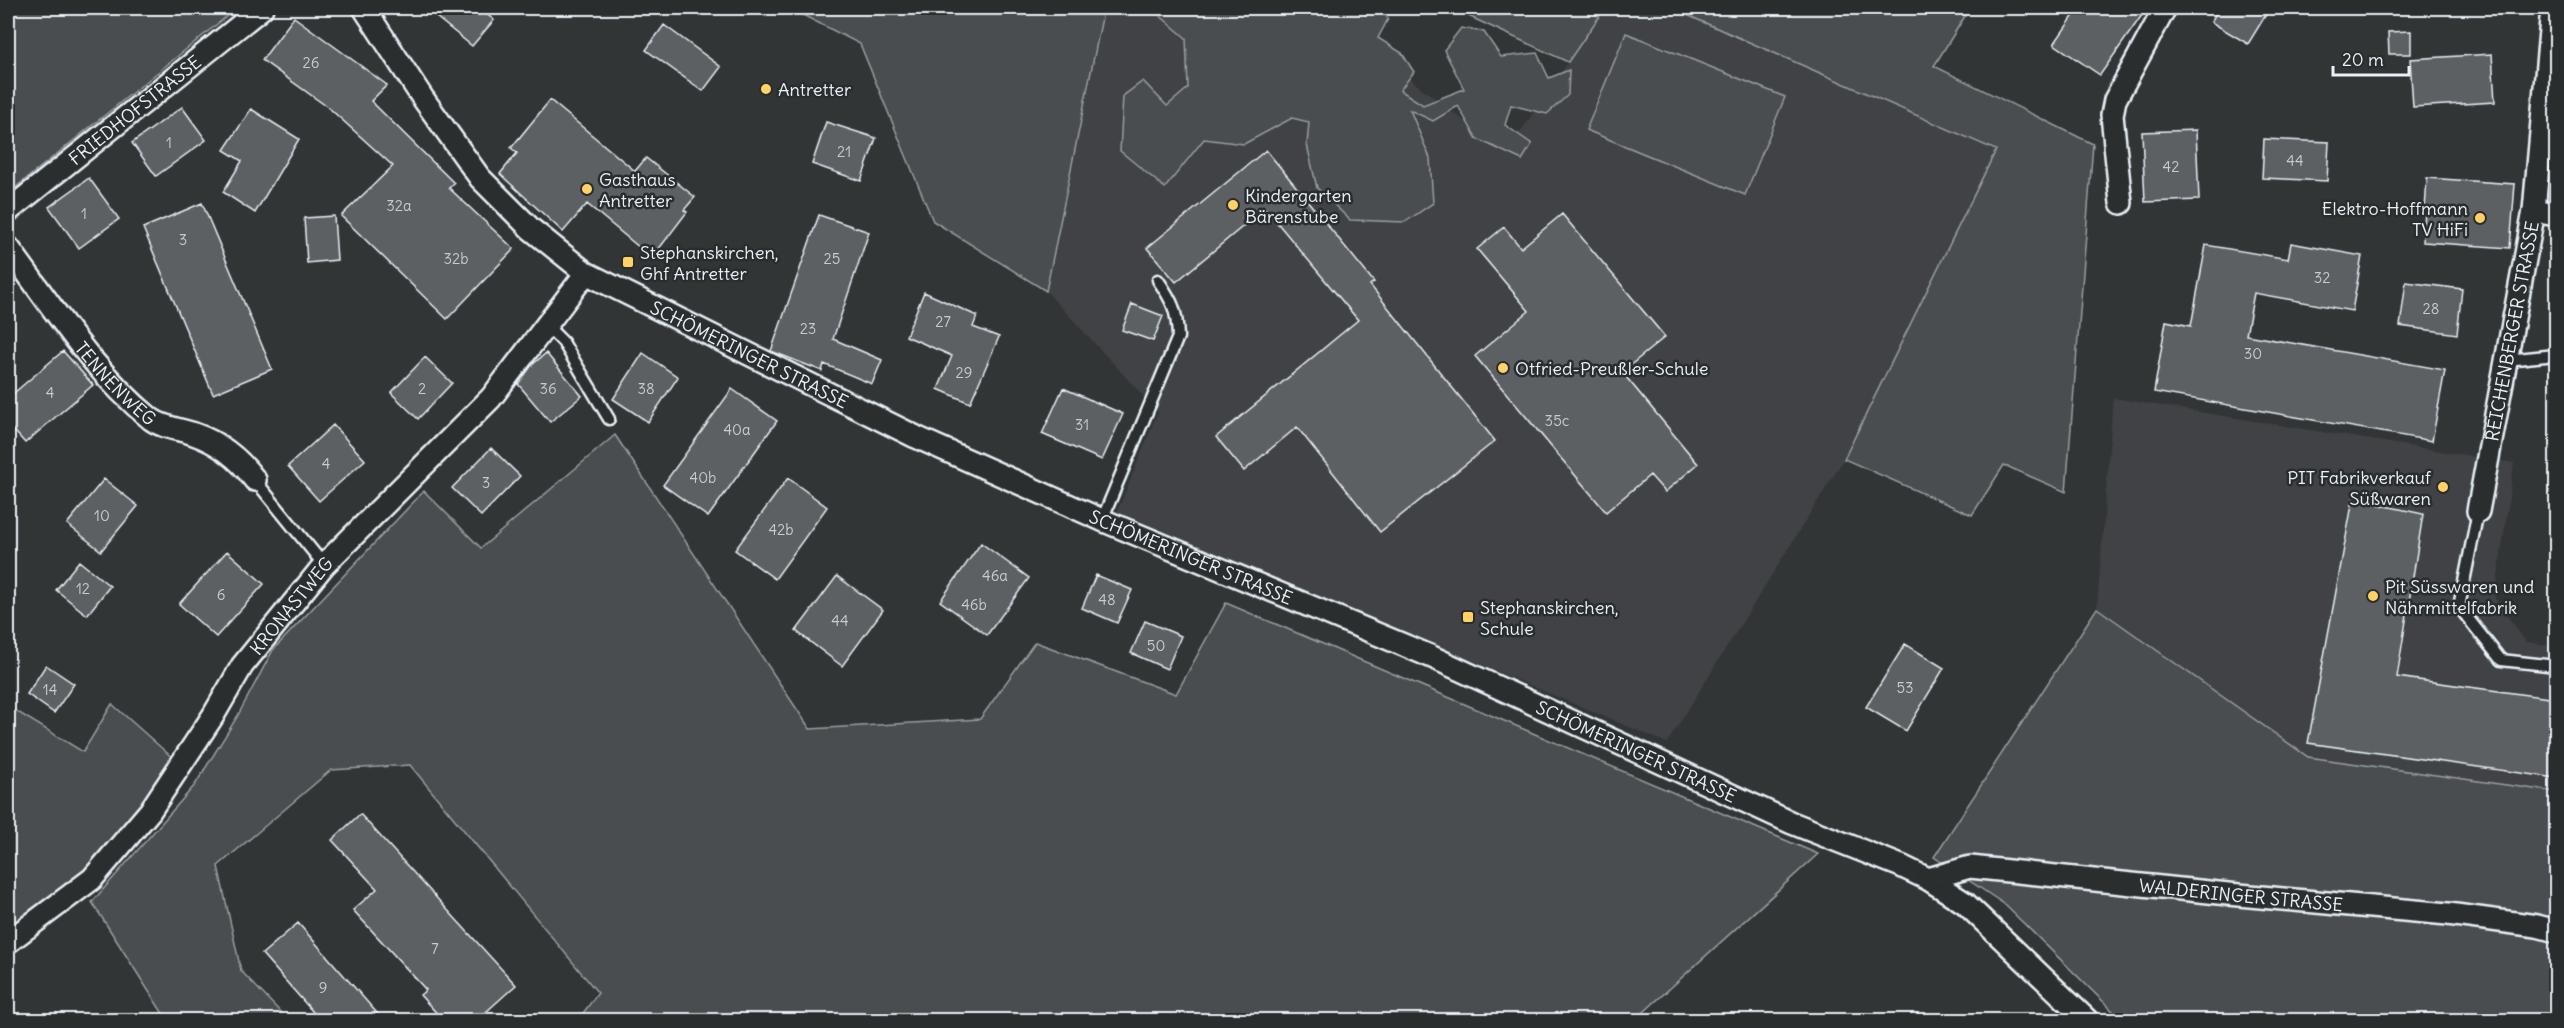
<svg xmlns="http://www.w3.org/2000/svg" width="2564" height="1028" font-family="Delius,sans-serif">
	<rect width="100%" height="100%" fill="#323536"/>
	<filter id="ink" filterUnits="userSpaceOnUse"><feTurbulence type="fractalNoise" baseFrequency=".0167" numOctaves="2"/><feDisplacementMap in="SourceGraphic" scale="12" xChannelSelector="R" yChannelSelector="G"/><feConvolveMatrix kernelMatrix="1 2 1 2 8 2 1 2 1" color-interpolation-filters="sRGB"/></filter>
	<g filter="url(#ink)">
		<path fill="#3f4244" d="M1104,8H1318L1506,153L1605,8H1671L1997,150L1844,459L1667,743L1117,512L1158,412L1046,291Z
			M2113,398L2514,463L2495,598L2526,642L2556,646V792L2308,757L2097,608Z"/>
		<path fill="#494d4f" stroke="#989fa4" stroke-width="1.5" d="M8,8H237L16,187H8Z
			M789,8H1104L1046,291L933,221L860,44Z
			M1151,8H1382L1388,19L1378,38L1402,53L1414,72L1400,90L1423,105L1464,89L1444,50L1461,28L1484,32L1501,57L1537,53L1549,78L1569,70L1568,95L1547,114L1511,105L1505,125L1532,144L1522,160L1477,139L1458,106L1433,121L1410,110L1430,158L1433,203L1405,222L1350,220L1317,188L1307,145L1309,122L1292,118L1244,144L1204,139L1165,188L1120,151L1123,96L1143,81L1167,106L1188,88L1186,38Z
			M1451,8H1605L1568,62Z
			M1671,8H1970L1934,66L2093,144L2066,492L2004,465L1972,515L1844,459L1996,150Z
			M1626,33L1785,97L1745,195L1586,130Z
			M615,435L810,729L980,719L1035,642L1176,694L1226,603L1818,854L1635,1020H578L598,993L410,765L331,770L218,866L241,971L288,1020H167L92,902L195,785L237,717L273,650L424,491L481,548Z
			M2097,608L2308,757L2556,792V1020H2122L2004,904L1934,857Z
			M112,704L175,760L137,811L87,868L8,927V706L83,752Z"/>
		<path fill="#5c6063" stroke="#e8f1f8" stroke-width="1.5" d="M425,8H479L494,20L472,46Z
			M2079,8H2147L2100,75L2054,44Z
			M2219,8H2270L2248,44L2211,22Z
			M294,17L387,85L371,101L454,183L449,188L514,249L447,319L341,216L393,166L329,108L262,60Z
			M664,25L721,67L703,91L646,50Z
			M2411,31V54H2389L2388,32Z
			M2492,54L2495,102L2413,107L2410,59Z
			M550,100L635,171L646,158L695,197L684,210L687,212L652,258L587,204L563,232L500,174L517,153L511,148Z
			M182,107L206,140L156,176L132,143Z
			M251,109L299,139L255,213L223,192L242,161L224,150Z
			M826,122L876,138L861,181L812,164Z
			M2196,130L2199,200L2145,202L2142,132Z
			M2264,139L2329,142L2327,181L2262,178Z
			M1266,150L1374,282L1370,285L1495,441L1380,532L1297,427L1244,471L1216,437L1358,320L1265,208L1176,282L1147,248Z
			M89,178L119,219L79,248L49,207Z
			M2427,178L2515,184L2510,248L2423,242Z
			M202,203L272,369L213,394L143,228Z
			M1562,214L1665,337L1622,372L1698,464L1665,492L1650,475L1606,512L1475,356L1529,311L1477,249L1504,227L1521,248Z
			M819,215L869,232L833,339L882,360L872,384L824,364L822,371L771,351Z
			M334,216L337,260L307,263L304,218Z
			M2291,243L2362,256L2352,311L2254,293L2246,335L2445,370L2432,441L2154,392L2166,321L2191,326L2206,245L2288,259Z
			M2406,282L2462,289L2457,334L2400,326Z
			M924,292L977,316L973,327L999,337L970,403L938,389L952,356L906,336Z
			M1132,304L1163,316L1153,341L1122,330Z
			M63,351L93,385L25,443L8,424V398Z
			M546,353L582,396L550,422L518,384L532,365Z
			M643,353L678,377L648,422L613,399Z
			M425,357L452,383L418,419L391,393Z
			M1063,388L1123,414L1102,460L1042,434Z
			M732,389L777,421L708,517L663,485Z
			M333,425L365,460L319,501L288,466Z
			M491,448L520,476L481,516L452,488Z
			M788,478L827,507L775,579L735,550Z
			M104,479L138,506L101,551L67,524Z
			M2353,499L2423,514L2397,677L2556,699V778L2308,743Z
			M981,543L1029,578L987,635L940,601Z
			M227,551L264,584L216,637L179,604Z
			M79,561L110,586L87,615L56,590Z
			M1096,575L1132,590L1117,623L1082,608Z
			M837,576L883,610L842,666L796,631Z
			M1145,621L1181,636L1167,669L1131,653Z
			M1905,644L1944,668L1906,731L1866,707Z
			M46,665L74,684L54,713L27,694Z
			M360,814L516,985L477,1020H443L420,995L426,990L353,910L377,889L332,840Z
			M298,923L383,1020H320L262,954Z"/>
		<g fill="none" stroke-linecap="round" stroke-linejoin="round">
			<g stroke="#e8f1f8" stroke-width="15">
				<path id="service" d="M546,325L563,342L609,419
					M2506,360L2556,355
					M255,480L324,565
					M2478,511L2459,607L2501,660L2556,666
					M1102,520L1178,337C1177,311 1173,302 1158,280"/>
			</g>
			<g stroke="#e8f1f8" stroke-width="26">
				<g id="minor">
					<path id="s1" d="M364,8L422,97L480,178L531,229L586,273L916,437L1102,520L1430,656L1792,823L1901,866L1928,879L1965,903L2087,1020"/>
					<path d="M2121,203L2112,115L2115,100L2165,8"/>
					<path id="s2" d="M8,211L262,8"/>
					<path d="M2534,211L2556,215"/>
					<path id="s3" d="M8,247C52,306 93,372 151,419C163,428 180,429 194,434C220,443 239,458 255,480"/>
					<path id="s4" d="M2478,511L2534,211L2552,8"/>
					<path id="s5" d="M1928,879L1970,867L2228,894L2448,914L2537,926L2556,931"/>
					<path id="s6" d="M8,942L92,879L150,811L213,716L242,666L324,565L491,398L586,273"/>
				</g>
			</g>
			<use href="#service" stroke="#2a2d2e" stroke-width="10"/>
			<use href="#minor" stroke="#2a2d2e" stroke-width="21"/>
		</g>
	</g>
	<g fill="#ffd166" stroke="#2a2d2e" stroke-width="2">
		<circle cx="766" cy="89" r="6"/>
		<circle cx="587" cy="189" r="6"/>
		<circle cx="1233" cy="205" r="6"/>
		<circle cx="2480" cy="218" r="6"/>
		<rect x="622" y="256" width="12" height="12" rx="3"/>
		<circle cx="1503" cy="368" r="6"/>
		<circle cx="2443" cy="487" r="6"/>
		<circle cx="2373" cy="596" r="6"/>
		<rect x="1462" y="611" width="12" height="12" rx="3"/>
	</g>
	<g text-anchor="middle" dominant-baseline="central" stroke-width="5" stroke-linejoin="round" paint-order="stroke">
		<g font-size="15" fill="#c5cdd3">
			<text x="311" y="62">26</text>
			<text x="169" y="142">1</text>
			<text x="844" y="151">21</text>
			<text x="2295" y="160">44</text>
			<text x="2171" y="166">42</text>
			<text x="399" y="205">32a</text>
			<text x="84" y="213">1</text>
			<text x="183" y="239">3</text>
			<text x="456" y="258">32b</text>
			<text x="832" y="258">25</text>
			<text x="2322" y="277">32</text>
			<text x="2431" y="308">28</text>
			<text x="943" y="321">27</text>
			<text x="808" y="328">23</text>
			<text x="2253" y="353">30</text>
			<text x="964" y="372">29</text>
			<text x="422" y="388">2</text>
			<text x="548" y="388">36</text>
			<text x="646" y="388">38</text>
			<text x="50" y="392">4</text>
			<text x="1557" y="420">35c</text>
			<text x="1082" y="424">31</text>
			<text x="737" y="429">40a</text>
			<text x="326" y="463">4</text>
			<text x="703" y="477">40b</text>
			<text x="486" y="482">3</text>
			<text x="102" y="515">10</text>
			<text x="781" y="529">42b</text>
			<text x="995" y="575">46a</text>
			<text x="83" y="588">12</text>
			<text x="221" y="594">6</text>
			<text x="1107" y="599">48</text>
			<text x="974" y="604">46b</text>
			<text x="840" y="620">44</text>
			<text x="1156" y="645">50</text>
			<text x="1905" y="687">53</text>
			<text x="50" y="689">14</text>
			<text x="435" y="948">7</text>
			<text x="323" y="987">9</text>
		</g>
		<g font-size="18" fill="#e8f1f8" stroke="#2a2d2e" text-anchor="start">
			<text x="778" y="89">Antretter</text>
			<text x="599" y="179">Gasthaus<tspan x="599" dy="21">Antretter</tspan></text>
			<text x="1245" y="195">Kindergarten<tspan x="1245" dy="21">Bärenstube</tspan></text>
			<text x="2468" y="208" text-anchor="end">Elektro-Hoffmann<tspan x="2468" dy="21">TV HiFi</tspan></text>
			<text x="640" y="252">Stephanskirchen,<tspan x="640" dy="21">Ghf Antretter</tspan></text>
			<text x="1515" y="368">Otfried-Preußler-Schule</text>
			<text x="2431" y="477" text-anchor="end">PIT Fabrikverkauf<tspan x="2431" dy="21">Süßwaren</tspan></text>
			<text x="2385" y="586">Pit Süsswaren und<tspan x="2385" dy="21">Nährmittelfabrik</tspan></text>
			<text x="1480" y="607">Stephanskirchen,<tspan x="1480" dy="21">Schule</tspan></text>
		</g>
		<g font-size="18" fill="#e8f1f8" stroke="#2a2d2e">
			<text stroke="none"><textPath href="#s2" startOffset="162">FRIEDHOFSTRASSE</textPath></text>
			<text stroke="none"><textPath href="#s4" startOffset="183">REICHENBERGER STRASSE</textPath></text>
			<text stroke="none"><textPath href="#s1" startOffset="531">SCHÖMERINGER STRASSE</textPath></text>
			<text stroke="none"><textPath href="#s3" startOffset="174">TENNENWEG</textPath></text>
			<text stroke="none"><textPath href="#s1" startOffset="1017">SCHÖMERINGER STRASSE</textPath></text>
			<text stroke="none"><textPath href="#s6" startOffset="444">KRONASTWEG</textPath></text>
			<text stroke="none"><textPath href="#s1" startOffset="1503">SCHÖMERINGER STRASSE</textPath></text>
			<text stroke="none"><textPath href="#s5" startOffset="316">WALDERINGER STRASSE</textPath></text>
		</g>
	</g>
	<rect width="2564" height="1028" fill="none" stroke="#2a2d2e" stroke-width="30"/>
	<rect x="15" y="15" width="2534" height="998" fill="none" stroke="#e8f1f8" stroke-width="2" filter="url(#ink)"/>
	<path d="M2333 66v9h76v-9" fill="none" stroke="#e8f1f8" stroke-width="3"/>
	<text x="2342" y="66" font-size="18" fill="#e8f1f8" stroke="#2a2d2e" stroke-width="4.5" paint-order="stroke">20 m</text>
</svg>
